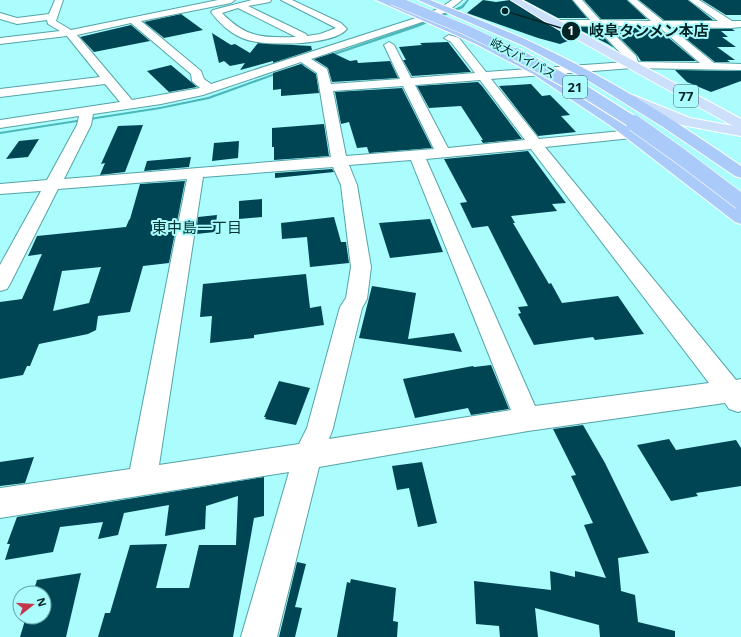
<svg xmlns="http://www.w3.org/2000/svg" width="741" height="637" font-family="'Open Sans','Noto Sans JP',sans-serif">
	<rect width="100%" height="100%" fill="#aafcfd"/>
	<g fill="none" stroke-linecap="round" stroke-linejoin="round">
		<path fill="#4ab7b9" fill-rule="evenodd" d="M467,0H469L463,8L418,27L296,68L293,67L416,25L461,6Z
			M278,72L281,73L209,99L160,109L0,134V132L160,107L208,97Z"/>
	</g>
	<path fill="#004554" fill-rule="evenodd" d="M483,0L496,2L510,0L573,39L560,44L538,38L467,13Z
		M524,0H572L587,18H558Z
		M584,0H627L647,19H601Z
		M639,0H688L713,20H664Z
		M702,0H741V15H726Z
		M181,14L203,30L164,38L144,22Z
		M131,25L150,41L94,52L80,37Z
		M574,27H594L614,48L608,44Z
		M610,28H657L696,61H641L637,55Z
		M674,29H732L735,31H721L728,37H722L736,47H717L735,60H727L730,62H715Z
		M212,33L231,45L235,44L250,53L258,43L311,46L312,50L273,63V61L240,70L245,63L230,66L224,61L219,63Z
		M448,42L471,72L412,76L403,60H406L399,47L422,45L420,43Z
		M333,53L350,61L357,60L358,63L390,61L398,78L332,82L328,68L314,59Z
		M301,64L316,74L319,93L281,96V89L273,90V73Z
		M171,65L190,81L197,87L169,92L147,71Z
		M675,70L741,71V81L711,92L687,82Z
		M478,82L482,86L522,139L483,143L481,140H483L461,106L429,108L417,86Z
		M531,84L542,96L550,95L570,115L561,116L576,132L538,136L499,86Z
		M402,88L432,148L369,153L367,147L357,148L349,122L341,124L335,92Z
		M324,124L329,156L274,160V147H272V128Z
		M143,125L125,172L100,175L105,163L101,164L118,126Z
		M39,139L28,157L6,159L19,141Z
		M239,141L238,158L212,161L214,143Z
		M528,151L566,203L552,204L557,211L511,216L515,223H513L549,284L551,283L562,303L618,296L644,334L595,340L593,337L534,345L518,314L521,313L518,307L528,306L488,226L472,228L460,203L467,202L444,159Z
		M191,157L189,167L144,171L147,161Z
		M332,169L334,172L275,178V173Z
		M185,181L169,263L143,266L130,312L98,316L96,330L88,334L39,344L30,366H27L23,375L0,379V302L22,299L42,254L28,256L37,236L126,227L129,220L130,219L140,184ZM101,267L89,303L53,311L62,271Z
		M262,199V217L239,219V201Z
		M217,215L215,232L196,234L198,217Z
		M334,217L341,242H346L349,263L310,267L307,237L282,239L281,223Z
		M430,219L443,252L390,258L379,223Z
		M306,274L310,308L321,306L324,325L254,335V338L210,343L212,316L200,317L203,284Z
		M372,286L416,293L408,339L454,333L462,352L359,338Z
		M491,365L509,409L471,415L468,408L415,418L403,379L473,366L474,367Z
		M279,381L310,388L296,425L265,419L266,417H264Z
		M583,425L605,463L649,553L618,558L621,591L635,595L638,622L675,631V637H600L599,625L535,608L538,637H500L499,626L476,624L474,581L551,590L550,571L575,577V571L606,578L584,525L593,523L571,476L576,475L553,429Z
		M669,439L676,450L736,440L741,448V486L696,493L698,496L671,501L637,445Z
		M34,457L25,483L0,486V462Z
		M422,462L437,523L418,527L409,488L397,490L392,466Z
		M264,477V516L254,518L233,637H98L105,613H110L130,545L167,544L156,588H189L199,545H236L238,496L206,506L205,529L165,536L169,505L124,513L118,535L98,539L103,522L60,527L53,552L5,560L10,544H7L17,517Z
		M297,562L306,564L295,607L302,608L295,637H279Z
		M81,573L66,637H20L26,617H44V593H33L37,580Z
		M351,579L396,588L393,621L398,622L397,637H337L347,582L350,583Z"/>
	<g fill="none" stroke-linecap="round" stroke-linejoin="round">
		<g stroke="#54a4a7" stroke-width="2">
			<path id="minor" d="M55,0H63L56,21L71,30L218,0H235L231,3L141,21L201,71L204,79L211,84L422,16L442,7L452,0H462L448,11L428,20L311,59L327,69L331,84L400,79L384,45L389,42L394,45L411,78L475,73L451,42L444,38L449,35L459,38L486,72L626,62V59L595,26L551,25L549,23L551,21L554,20H590L573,0H582L600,20L651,21L628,0H637L663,21H718L689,0H699L732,21H741V27L731,28L670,27L714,63L741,64V70L632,68L491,79L539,139L632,130L637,131L639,134L637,137L632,138L545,147L736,380L741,379V411L738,412L729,409L725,403L528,431L319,467L277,637H241L289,472L0,518V488L130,469L187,179L58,189L10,284L7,289L0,291V265L41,191L0,194V184L47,180L77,125L79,116L0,128V120L120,102L105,84L0,97V89L100,77L67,36L0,44V38L60,31L48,24L47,20L17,24L0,19V13L17,18L49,14ZM131,23L191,74L192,81L200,88L132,100L77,35ZM606,26H658L700,63L638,62L636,56ZM301,62L317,73L331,157L64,179L91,125L93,114L161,104L203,95ZM480,80L525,140L448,148L415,85ZM403,86L434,149L346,156L333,91ZM531,149L709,383L535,406L426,159ZM411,160L511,410L329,439L333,428L362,308L367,299L371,267L357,185L349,165ZM333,167L341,185L351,267L346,298L340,307L307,428L299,444L159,465L203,177Z
				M252,0H271L270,2L248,6L306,34L307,36L320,34L336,28L281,0H292L341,23L347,29C333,46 261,47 242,38C230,33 218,22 211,12L213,10ZM238,8L296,37C263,38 246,38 222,13Z"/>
		</g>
		<g stroke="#fff" stroke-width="2">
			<path id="major" d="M511,0H521L741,119V136L682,125L657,116L628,102L627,99L628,96L633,95L690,118L733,126L551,25Z"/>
		</g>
		<g stroke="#fff" stroke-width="2">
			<path id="highway" d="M376,0H388C439,21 491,41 540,69C611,109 676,160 741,209V224L735,222L611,126L533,74L476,44Z
				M418,0H430C478,19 526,38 572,62C631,92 686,128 741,166V178L735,176L663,127L589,81L524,46Z"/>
		</g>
		<use href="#minor" fill="#fff" fill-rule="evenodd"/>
		<use href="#major" fill="#ccdffb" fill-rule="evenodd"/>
		<use href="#highway" fill="#aacaf9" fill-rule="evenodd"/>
		<g stroke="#fff" stroke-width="11" stroke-linecap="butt">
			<path id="highway-bridge-far2" d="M393,0L466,30L518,55"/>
		</g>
		<g stroke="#fff" stroke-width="14" stroke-linecap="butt">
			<path id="highway-bridge-far1" d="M516,54L582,90L636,124"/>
		</g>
		<g stroke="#fff" stroke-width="17" stroke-linecap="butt">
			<path id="highway-bridge" d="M634,123L683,158L741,202"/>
		</g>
		<use href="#highway-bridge-far2" stroke="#aacaf9" stroke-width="10"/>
		<use href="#highway-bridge-far1" stroke="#aacaf9" stroke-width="12"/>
		<use href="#highway-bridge" stroke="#aacaf9" stroke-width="16"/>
	</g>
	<g text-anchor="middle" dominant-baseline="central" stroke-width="4" stroke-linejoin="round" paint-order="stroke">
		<g font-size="12" fill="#002425" stroke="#aafcfd">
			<text transform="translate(523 58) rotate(28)">岐大バイパス</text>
		</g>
		<g fill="#aafcfd" stroke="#336566" stroke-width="1">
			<rect x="563" y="76" width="24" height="22" rx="3"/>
			<rect x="674" y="85" width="24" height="22" rx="3"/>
		</g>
		<g font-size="13" font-weight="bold" fill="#002425">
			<text x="575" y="87">21</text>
			<text x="686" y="96">77</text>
		</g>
		<g font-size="15" fill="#033334" stroke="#aafcfd">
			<text x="197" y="227">東中島一丁目</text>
		</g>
	</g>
	<path fill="none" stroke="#002425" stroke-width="1.5" d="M505 11L571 31"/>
	<g fill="#002425" stroke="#aafcfd" stroke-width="1.5">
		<circle cx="505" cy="11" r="4"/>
		<circle cx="571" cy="31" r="10"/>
	</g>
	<g font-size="12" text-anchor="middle" font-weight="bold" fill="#fff">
		<text x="571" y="35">1</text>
	</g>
	<g font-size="15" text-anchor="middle" font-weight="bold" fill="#002425" stroke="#aafcfd" stroke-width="4" stroke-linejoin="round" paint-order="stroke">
		<text x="649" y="36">岐阜タンメン本店</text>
	</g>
	<g transform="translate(32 605) rotate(73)"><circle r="19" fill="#aafcfd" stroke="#66a6a7"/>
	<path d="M0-3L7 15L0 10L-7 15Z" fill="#c6364a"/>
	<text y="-6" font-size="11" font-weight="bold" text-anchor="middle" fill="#002425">N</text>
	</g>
</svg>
